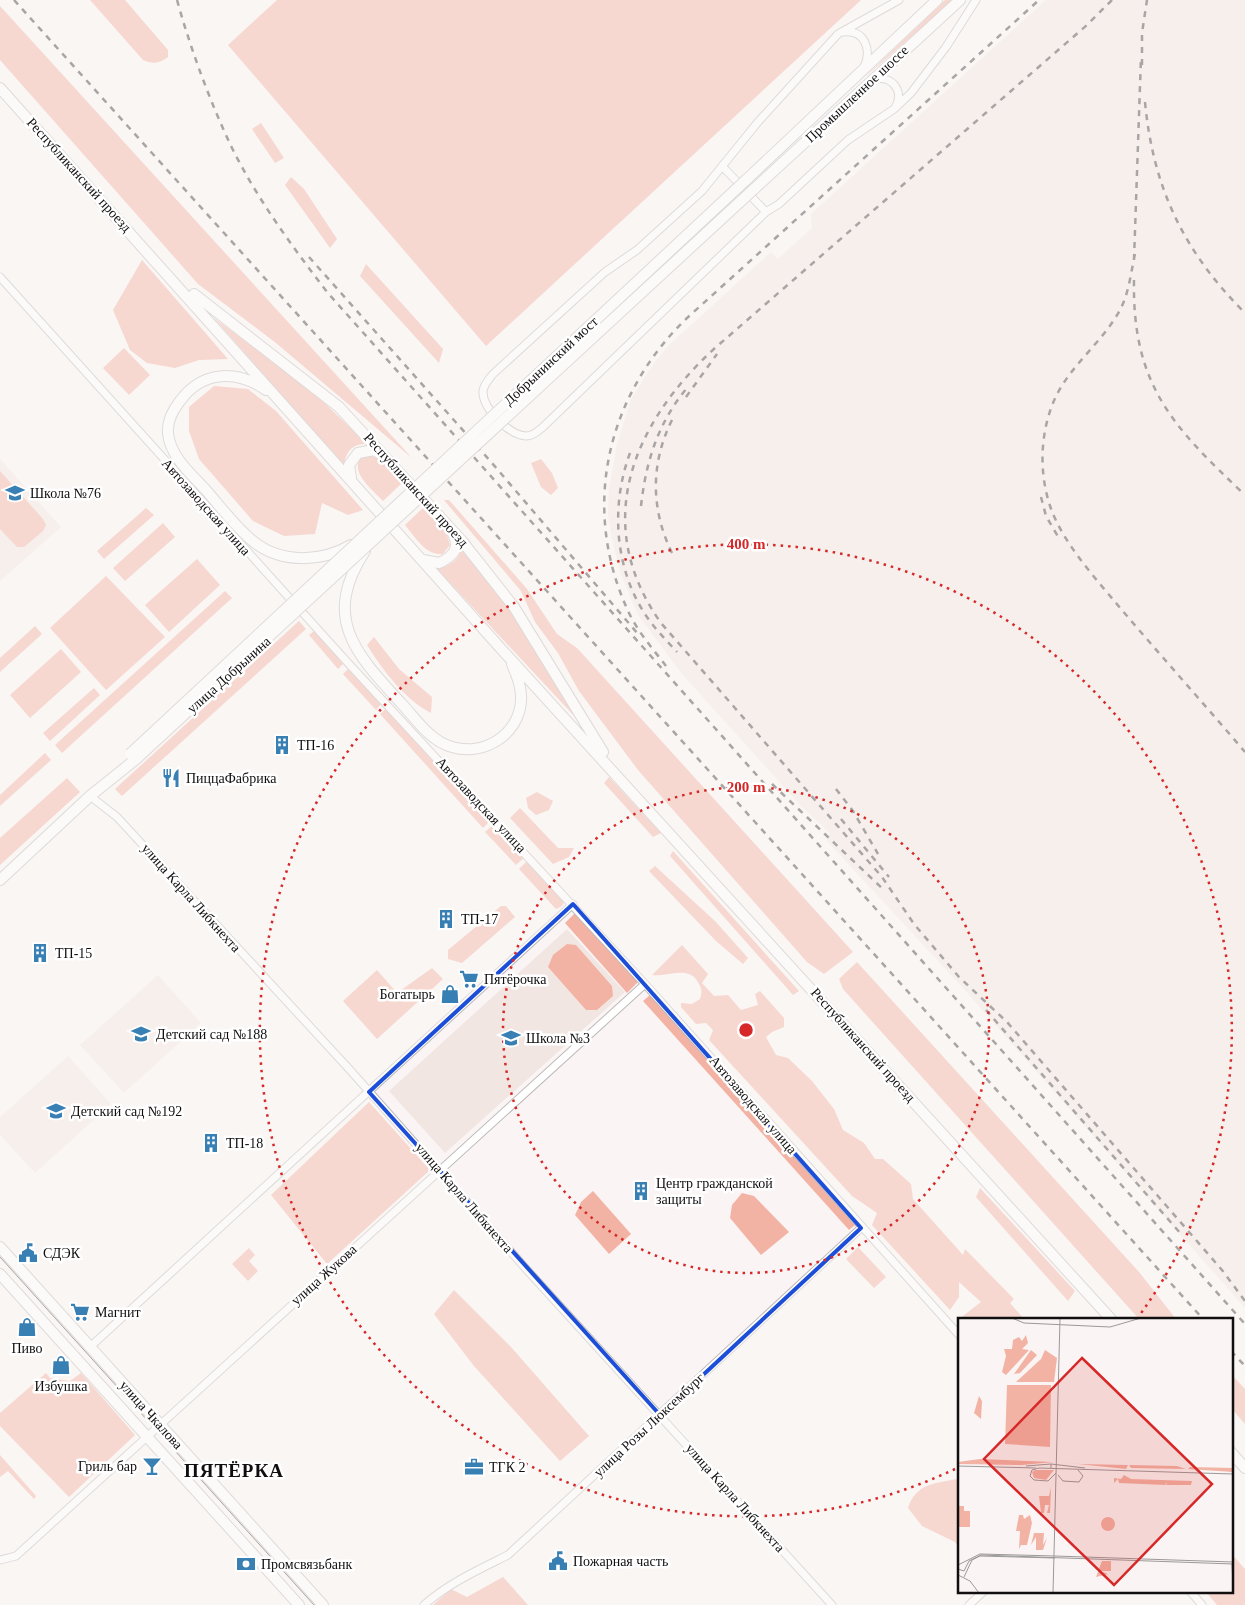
<svg xmlns="http://www.w3.org/2000/svg" width="1245" height="1605" font-family="Georgia,serif">
	<rect width="100%" height="100%" fill="#faf5f4"/>
	<path fill="#f2e6e3" d="M1046,0H1245V1308L963,988L827,841L830,833L802,807L682,674L638,615L620,572L612,539L608,514L609,489L617,444L631,399L654,363L667,347L771,252L778,259L812,228L811,214Z
		M0,459L61,527L0,581Z
		M567,929L625,992L445,1153L389,1091Z
		M158,975L201,1023L124,1093L80,1045Z
		M68,1056L111,1104L35,1173L0,1135V1117Z"/>
	<path fill="#f3b3a4" d="M90,0H125L168,50V57C159,64 153,64 143,60Z
		M277,0H861L486,346L228,45Z
		M945,0H953L864,78Z
		M0,6L412,458L276,343L198,284L0,60Z
		M261,123L284,158L275,163L252,129Z
		M291,177L304,189L337,239L330,248L285,185Z
		M142,260L228,359L199,360L175,368L147,363L130,350L113,310Z
		M366,264L443,349L439,363L360,276Z
		M214,318L312,391L367,444C352,444 346,451 344,466Z
		M124,348L150,375L129,395L103,368Z
		M214,386L248,389L276,411L363,510L348,515L322,503L315,534L284,536L253,521L199,459L189,431V407Z
		M366,454L378,458L402,483L383,501C372,489 344,468 366,454Z
		M541,459L552,473L558,488L551,495L541,487L531,463Z
		M0,471L43,519L46,525L43,531L24,547H17L0,529Z
		M444,500H449L527,589L557,634L577,648L853,952L824,974L807,962L638,770L579,691L558,653L535,622L521,591Z
		M424,507L446,532L450,545L443,554C426,556 415,537 405,525Z
		M146,508L154,515L104,559L97,551Z
		M163,523L175,537L125,581L113,568Z
		M462,546L510,607L577,719L437,569C450,566 460,560 462,546Z
		M197,559L220,585L169,632L145,605Z
		M106,576L165,637L106,690L50,628Z
		M225,591L232,598L62,753L55,745Z
		M299,621L306,629L122,796L115,789Z
		M35,626L42,634L0,672V658Z
		M314,631L344,663L338,669L309,635Z
		M374,637L399,669L432,697L431,713C405,700 382,669 367,645Z
		M61,649L81,672L30,718L10,695Z
		M349,668L382,703L376,710L343,674Z
		M94,688L100,695L50,741L43,733Z
		M387,708L491,820L483,828L380,714Z
		M45,753L51,760L0,806V795Z
		M609,777L661,833L653,837L604,783Z
		M67,778L80,792L0,865V838Z
		M537,792L553,801L549,810L536,815L528,808L526,798Z
		M520,808L558,848H574L569,857L553,864L510,818Z
		M494,824L525,857L516,865L485,832Z
		M673,851L799,991L793,995L670,856Z
		M528,860L565,900L562,906L556,909L519,869Z
		M655,866L715,921L748,958L743,964L716,941L649,871Z
		M501,906H506L515,917L462,963L448,959V950Z
		M575,913L638,982L627,993L565,923Z
		M567,944L576,945L612,986L613,996L597,1010H586L548,967L553,955Z
		M682,945L708,974L702,983L714,996L728,995L741,1010L758,1005L755,994L760,991L784,1018V1027L772,1032L766,1037L776,1055L788,1058L812,1081L834,1109L843,1130L864,1143L875,1159H883L911,1184L913,1199L963,1255L965,1249L1014,1299L1010,1303L1024,1319H959L981,1302L959,1282V1297L950,1310L872,1225L877,1213L852,1196L709,1040L713,1030L706,1023L696,1024L681,1007V1003L692,1004L700,999C702,992 702,990 699,984C690,964 668,977 652,975Z
		M857,962L1139,1272L1176,1319H1139L843,989L839,979Z
		M432,968L443,979L377,1039L343,1001L377,970L397,993Z
		M650,995L855,1225L849,1230L643,1001Z
		M369,1102L430,1170L327,1264L271,1195Z
		M980,1188L1075,1291L1068,1301L976,1197Z
		M593,1191L631,1234L609,1254L575,1215L581,1202Z
		M742,1193L754,1196L789,1232L761,1255L730,1218L732,1205Z
		M858,1247L886,1277L874,1288L846,1259Z
		M249,1248L255,1255L249,1261L258,1271L248,1281L232,1264Z
		M454,1290L511,1347L589,1436L560,1461L474,1366L434,1314Z
		M46,1373L50,1378L70,1381L81,1373L135,1435L69,1497L0,1426V1413Z
		M1231,1374L1245,1389V1424L1231,1408Z
		M0,1455L36,1496L34,1499L8,1471L0,1477Z
		M956,1479L959,1482V1548L955,1542L922,1526L908,1508C916,1484 933,1484 956,1479Z
		M1231,1553L1245,1569V1605H1217L1205,1591H1231Z
		M503,1577L528,1605H433L451,1589L467,1597Z"/>
	<g fill="none" stroke-linecap="round" stroke-linejoin="round">
		<g stroke="#bdb9b8" stroke-width="9">
			<path id="street" d="M899,0L838,34L758,122L702,191L637,250L605,272L493,374C489,379 484,384 483,391C482,408 509,435 526,436C533,436 538,431 543,427L766,212L779,204L848,140L894,109L911,93L946,47L976,0
				M843,32C865,29 872,50 864,67
				M876,79C892,76 904,91 896,106
				M723,167L766,212
				M0,277L349,664L645,984L959,1335
				M90,796L117,817L350,1070L527,1270L832,1605
				M90,1347L573,904
				M0,1560L16,1556L645,984
				M1190,1591L1202,1605
				M424,1605C449,1583 478,1570 508,1555L861,1228
				M969,1605L984,1591"/>
		</g>
		<g stroke="#bdb9b8" stroke-width="12">
			<path id="secondary" d="M0,88L503,651L1111,1319
				M746,180L937,0
				M754,189L960,0
				M194,294L339,407L462,541L514,607L603,752
				M266,390C236,369 202,371 180,401C173,410 167,422 168,433C170,456 190,473 205,489C220,506 236,528 254,542C282,564 322,562 351,545
				M351,478L349,465L358,453L374,450L382,455
				M365,551C321,618 356,654 401,703C416,719 430,741 452,747C484,757 519,734 521,701C522,688 517,676 512,664
				M423,560L439,563C452,557 461,549 453,534
				M0,880L90,796L136,759
				M0,1247L323,1605
				M0,1274L299,1605
				M1231,1452L1245,1468"/>
		</g>
		<use href="#street" stroke="#fff" stroke-width="7"/>
		<use href="#secondary" stroke="#fff" stroke-width="10"/>
		<path stroke="#474444" stroke-width="1" d="M0,1257L314,1605"/>
		<path stroke="#474444" stroke-width="2.5" stroke-dasharray="6 6" stroke-linecap="butt" d="M14,0L1203,1319
			M177,0C191,50 209,99 231,146C257,199 292,246 327,292L1245,1324
			M1112,0L1087,25L715,348C633,423 590,523 661,623L882,877L914,924L959,977L1007,1022L1222,1270L1245,1301
			M1142,65V33L1147,0
			M1145,102C1153,188 1184,252 1245,313
			M1135,254C1131,272 1129,292 1121,308C1103,343 1068,366 1053,403C1039,438 1039,479 1053,514C1068,549 1097,580 1121,609C1162,657 1204,704 1245,752
			M309,257L492,463L638,634
			M1134,260L1141,57
			M1134,280C1132,385 1173,427 1245,495
			M686,397L717,354
			M672,420C650,464 651,510 672,553
			M630,453C611,504 614,567 645,614C654,628 666,640 677,652
			M1041,497L1046,516L1060,540
			M641,506C646,461 658,423 687,388
			M666,666C653,649 638,632 629,613C580,509 606,396 687,318L1039,0
			M772,784L885,891
			M836,789L853,811L878,854
			M841,819L889,877
			M986,1010L1181,1234
			M1231,1351L1245,1366"/>
		<g stroke="#bdb9b8" stroke-width="12" stroke-linecap="butt">
			<path id="secondary-bridge" d="M130,754L746,180
				M136,759L754,189"/>
		</g>
		<use href="#secondary-bridge" stroke="#fff" stroke-width="10"/>
	</g>
	<path d="M0 0H1245V1605H0ZM573,904L861,1228L660,1415L369,1092Z" fill="#faf5f4" fill-opacity=".55" fill-rule="evenodd"/>
	<path fill="none" stroke="#1d4ed8" stroke-width="4" stroke-linejoin="round" d="M573,904L861,1228L660,1415L369,1092Z"/>
	<g fill="none" stroke="#d62828" stroke-width="2.5" stroke-dasharray="2.5 5">
		<circle cx="746" cy="1030" r="243"/>
		<path d="M955 1469A486 486 0 1 1 1139 1316"/>
	</g>
	<defs>
		<g id="school-bare" transform="scale(1.5)"><path d="M0-5L7-2L0 1L-7-2ZM-4 1L0 2.5L4 1V4Q0 6-4 4Z" fill="#387fb4" stroke="#fff" stroke-width="2.5" paint-order="stroke"/></g>
		<g id="building-bare" transform="scale(1.5)"><path d="M-4-6H4V6H1V3H-1V6H-4ZM-2.5-4.3h1.7v1.8h-1.7ZM.8-4.3h1.7v1.8H.8ZM-2.5-1h1.7V.8h-1.7ZM.8-1h1.7V.8H.8Z" fill="#387fb4" stroke="#fff" stroke-width="2.5" paint-order="stroke"/></g>
		<g id="restaurant-bare" transform="scale(1.5)"><path d="M-5-6h1v4h1v-4h1v4h1v-4h1v5L-1.5 .5V6h-2V.5L-5-1ZM5-6V6H3V1.5H1.5Q1.5-4 5-6Z" fill="#387fb4" stroke="#fff" stroke-width="2.5" paint-order="stroke"/></g>
		<g id="supermarket-bare" transform="scale(1.5)"><path d="M-6-5.5h2.5l.6 2H6L4.5 2H-2.5L-4.4-4H-6ZM-1.5 3.2a1.3 1.3 0 1 0 .1 0ZM3 3.2a1.3 1.3 0 1 0 .1 0Z" fill="#387fb4" stroke="#fff" stroke-width="2.5" paint-order="stroke"/></g>
		<g id="shop-bare" transform="scale(1.5)"><path d="M-5-2.5h2.3a2.7 3.5 0 0 1 5.4 0H5L5.5 6h-11ZM-1.5-2.5h3a1.5 2.3 0 0 0-3 0Z" fill="#387fb4" stroke="#fff" stroke-width="2.5" paint-order="stroke"/></g>
		<g id="civic-bare" transform="scale(1.5)"><path d="M-.6-6.5H3V-4.5H.6V-3L4-1V1h2V6H-6V1h2V-1L-.6-3ZM-1.2 2.5V6h2.4V2.5Z" fill="#387fb4" stroke="#fff" stroke-width="2.5" paint-order="stroke"/></g>
		<g id="bar-bare" transform="scale(1.5)"><path d="M-6-5H6L.8 .8V4.5H3.5V6h-7V4.5H-.8V.8Z" fill="#387fb4" stroke="#fff" stroke-width="2.5" paint-order="stroke"/></g>
		<g id="office-bare" transform="scale(1.5)"><path d="M-6-3h4V-5.5h4V-3h4V5H-6ZM-1-4.5V-3h2v-1.5ZM-6 0V1H6V0Z" fill="#387fb4" stroke="#fff" stroke-width="2.5" paint-order="stroke"/></g>
		<g id="bank-bare" transform="scale(1.5)"><path d="M-6-4H6V4H-6ZM0-2.3a2.3 2.3 0 1 0 0 4.6a2.3 2.3 0 1 0 0-4.6Z" fill="#387fb4" stroke="#fff" stroke-width="2.5" paint-order="stroke"/></g>
	</defs>
	<g fill-rule="evenodd">
		<use href="#school-bare" x="15" y="493"/>
		<use href="#building-bare" x="282" y="745"/>
		<use href="#restaurant-bare" x="171" y="778"/>
		<use href="#building-bare" x="446" y="919"/>
		<use href="#building-bare" x="40" y="953"/>
		<use href="#supermarket-bare" x="469" y="979"/>
		<use href="#shop-bare" x="450" y="994"/>
		<use href="#school-bare" x="141" y="1034"/>
		<use href="#school-bare" x="511" y="1038"/>
		<use href="#school-bare" x="56" y="1111"/>
		<use href="#building-bare" x="211" y="1143"/>
		<use href="#building-bare" x="641" y="1191"/>
		<use href="#civic-bare" x="28" y="1253"/>
		<use href="#supermarket-bare" x="80" y="1312"/>
		<use href="#shop-bare" x="27" y="1327"/>
		<use href="#shop-bare" x="61" y="1365"/>
		<use href="#bar-bare" x="152" y="1466"/>
		<use href="#office-bare" x="474" y="1467"/>
		<use href="#civic-bare" x="558" y="1561"/>
		<use href="#bank-bare" x="246" y="1564"/>
	</g>
	<g text-anchor="middle" dominant-baseline="central" stroke-width="5" stroke-linejoin="round" paint-order="stroke">
		<g font-size="14" fill="#100e0e" stroke="#fff">
			<text transform="translate(857 94) rotate(-43)">Промышленное шоссе</text>
			<text transform="translate(79 175) rotate(48)">Республиканский проезд</text>
			<text transform="translate(551 361) rotate(-43)">Добрынинский мост</text>
			<text transform="translate(416 490) rotate(48)">Республиканский проезд</text>
			<text transform="translate(206 507) rotate(48)">Автозаводская улица</text>
			<text transform="translate(229 675) rotate(-42)">улица Добрынина</text>
			<text transform="translate(481 805) rotate(47)">Автозаводская улица</text>
			<text transform="translate(191 898) rotate(48)">улица Карла Либкнехта</text>
			<text transform="translate(863 1045) rotate(48)">Республиканский проезд</text>
			<text transform="translate(753 1105) rotate(49)">Автозаводская улица</text>
			<text transform="translate(464 1198) rotate(49)">улица Карла Либкнехта</text>
			<text transform="translate(324 1275) rotate(-42)">улица Жукова</text>
			<text transform="translate(151 1415) rotate(48)">улица Чкалова</text>
			<text transform="translate(649 1425) rotate(-43)">улица Розы Люксембург</text>
			<text transform="translate(735 1498) rotate(48)">улица Карла Либкнехта</text>
		</g>
		<g font-size="14" fill="#100e0e" stroke="#fff" text-anchor="start">
			<text x="30" y="493">Школа №76</text>
			<text x="297" y="745">ТП-16</text>
			<text x="186" y="778">ПиццаФабрика</text>
			<text x="461" y="919">ТП-17</text>
			<text x="55" y="953">ТП-15</text>
			<text x="484" y="979">Пятёрочка</text>
			<text x="435" y="994" text-anchor="end">Богатырь</text>
			<text x="156" y="1034">Детский сад №188</text>
			<text x="526" y="1038">Школа №3</text>
			<text x="71" y="1111">Детский сад №192</text>
			<text x="226" y="1143">ТП-18</text>
			<text x="656" y="1183">Центр гражданской<tspan x="656" dy="16">защиты</tspan></text>
			<text x="43" y="1253">СДЭК</text>
			<text x="95" y="1312">Магнит</text>
			<text x="27" y="1348" text-anchor="middle">Пиво</text>
			<text x="61" y="1386" text-anchor="middle">Избушка</text>
			<text x="137" y="1466" text-anchor="end">Гриль бар</text>
			<text x="489" y="1467">ТГК 2</text>
			<text x="573" y="1561">Пожарная часть</text>
			<text x="261" y="1564">Промсвязьбанк</text>
		</g>
		<g font-size="19" font-weight="bold" letter-spacing="1" fill="#100e0e" stroke="#fff">
			<text x="234" y="1470">ПЯТЁРКА</text>
		</g>
	</g>
	<g transform="translate(958 1318)">
		<rect width="275" height="275" fill="#faf5f4"/>
		<path d="M68,17L70,25L64,31L71,32L48,57L44,54L48,38L46,31H54L55,22L61,19L64,23ZM73,32L79,37L62,55L56,56ZM87,32L99,40L96,64H58L83,41ZM49,67H93L92,129L47,126ZM21,78L24,83L23,101L16,95ZM22,141L95,144L64,147L0,146V144ZM101,144L121,146L170,147L168,151ZM171,147L219,148L228,151L173,150ZM232,149L275,150V154L230,151ZM77,152H96L88,162L76,160L74,154ZM166,157L173,161L234,163L233,167H208L209,164L207,167L161,165L160,161L156,165V160L163,161ZM93,169L92,195H89L91,187H87L86,195H83L81,178H91ZM1,188H6V193H12V209H0ZM61,197H65L66,201L72,197L74,205L69,227H63L61,231L62,213H58ZM143 206a7 7 0 1 1 14 0a7 7 0 1 1-14 0ZM76,215H86L85,227L89,220L85,232H78V219L73,227ZM144,243H153V253H142L150,256L138,259Z" fill="#f3b3a4"/>
		<path fill="none" stroke="#9c9998" stroke-width="1" d="M54,0L66,5L152,9L183,0M0,148L78,150M68,148L93,146M93,150V146L127,150M98,155L90,163L76,162L72,158L74,152L81,150L275,156M100,157L105,163L121,164L125,158L120,152M97,238L275,244M274,246L275,268M0,247L22,236L97,238M0,251L6,253L11,243L23,237L275,246M0,257L12,263L21,275M6,259L14,242L22,238L97,240M95,275L102,0"/>
		<path fill="#d62828" fill-opacity="0.15" stroke="#d62828" stroke-width="2.5" d="M124,40L254,166L156,267L26,141Z"/>
		<rect width="275" height="275" fill="none" stroke="#100e0e" stroke-width="2.5"/>
	</g>
	<circle cx="746" cy="1030" r="8" fill="#d62828" stroke="#fff" stroke-width="2.5"/>
	<g font-size="15" text-anchor="middle" font-weight="bold" fill="#d62828" stroke="#fff" stroke-width="5" stroke-linejoin="round" paint-order="stroke">
		<text x="746" y="549">400 m</text>
		<text x="746" y="792">200 m</text>
	</g>
</svg>
